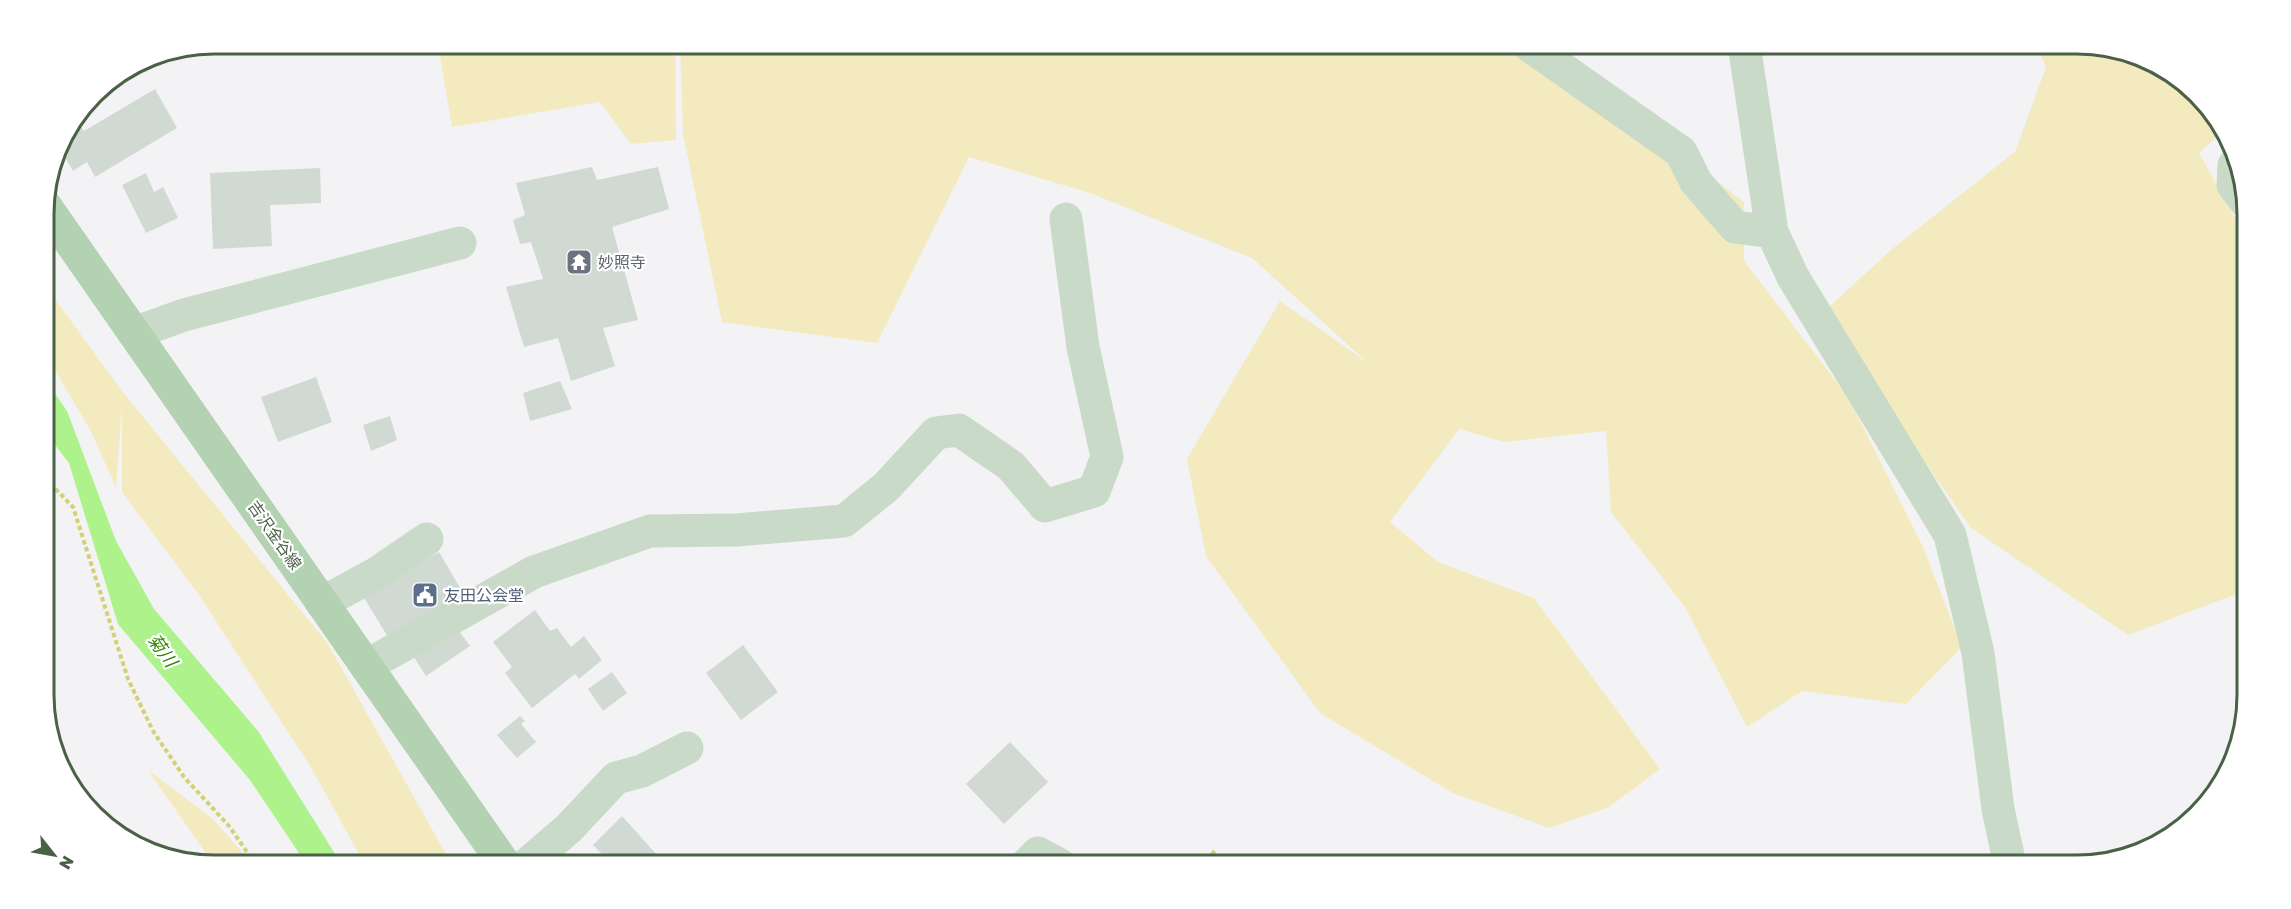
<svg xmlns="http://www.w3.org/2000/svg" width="2291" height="909" font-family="'Golos Text','Noto Sans JP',sans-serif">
	<rect width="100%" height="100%" fill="#f3f2f4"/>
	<path fill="#f3ebbf" d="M438,44H675L676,140L631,144L600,102L452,127Z
		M680,44H1537L1744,202V261L1848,397L1923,547L1962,647L1906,704L1802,691L1747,727L1685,607L1611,512L1606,431L1504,442L1459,429L1390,522L1438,562L1534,598L1660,769L1609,807L1549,828L1453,793L1320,713L1206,556L1187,459L1280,301L1368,363L1252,258L1090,193L969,157L877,343L722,322L683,134Z
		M2036,44H2077L2132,53L2205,102L2220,134L2199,153L2246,237L2247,590L2128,635L1971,528L1889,411L1827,309L1892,249L2015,152L2046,67Z
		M44,284L122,391L328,644L452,865H365L312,769L251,675L199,595L122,492V405L116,488L92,433L45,353Z
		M148,770L213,819L253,865H214Z"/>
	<path fill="#adf28a" d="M45,379L67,411L116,541L154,609L258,731L342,865H307L250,780L118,624L69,463L45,432Z"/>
	<path fill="#d1dad2" d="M155,89L177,128L95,177L87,162L73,171L59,147L61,138L76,119L84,131Z
		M592,167L597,180L658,167L669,209L612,227L638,320L603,328L615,366L571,381L558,338L524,347L506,287L543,279L531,242L520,244L513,220L525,215L516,183Z
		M320,168L321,203L270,205L272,246L213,249L210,173Z
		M146,173L154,192L163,187L178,218L146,233L122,185Z
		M316,377L332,422L278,442L261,397Z
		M560,381L572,409L530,421L523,393Z
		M390,416L397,440L371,451L363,425Z
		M439,552L466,598L391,642L363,596Z
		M535,610L550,631L557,628L571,647L584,636L602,660L579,679L575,674L532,708L505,673L512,667L493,642Z
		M452,621L470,646L426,676L410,651Z
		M743,645L778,692L741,720L706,673Z
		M612,672L627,693L603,711L588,689Z
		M520,716L525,721L521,724L536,742L517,758L497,735Z
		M1010,742L1048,782L1004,824L966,784Z
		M622,816L666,865H613L593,845Z"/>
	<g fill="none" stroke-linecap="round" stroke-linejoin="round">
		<path stroke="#d4d075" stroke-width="4" stroke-dasharray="4.5 3" stroke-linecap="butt" d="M45,478L73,507L128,679L153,731L184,777L229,826L256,865
			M1212,851L1223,865"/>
		<path stroke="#cadac8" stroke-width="33" d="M1527,44L1681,152L1696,182L1735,227L1772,232
			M1744,44L1772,232L1793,277L1950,535L1978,653L1998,809L2010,865
			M2234,165L2233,185L2246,202
			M134,333L184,315L460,243
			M322,603L377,573L427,539
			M366,666L534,572L650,531L736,530L844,521L886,487L936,433L959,430L1011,466L1045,506L1094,491L1107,457L1083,347L1066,219
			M526,865L569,828L616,778L642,771L687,748
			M1026,865L1038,853L1060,865"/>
		<path stroke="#b2d2b1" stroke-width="33" d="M44,204L505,865"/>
	</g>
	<defs>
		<g id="temple-square" transform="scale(1.35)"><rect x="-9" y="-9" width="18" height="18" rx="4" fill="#6b7280" stroke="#fff"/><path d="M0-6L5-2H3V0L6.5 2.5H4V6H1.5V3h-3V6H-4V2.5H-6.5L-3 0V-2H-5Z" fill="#fff"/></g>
		<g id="civic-square" transform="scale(1.35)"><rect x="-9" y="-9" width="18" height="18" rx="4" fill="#5c6f8a" stroke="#fff"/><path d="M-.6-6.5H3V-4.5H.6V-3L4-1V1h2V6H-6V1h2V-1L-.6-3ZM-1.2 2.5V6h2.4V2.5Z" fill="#fff"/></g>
	</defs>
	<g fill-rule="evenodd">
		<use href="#temple-square" x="579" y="262"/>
		<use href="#civic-square" x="425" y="595"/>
	</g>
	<g text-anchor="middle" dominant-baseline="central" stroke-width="4.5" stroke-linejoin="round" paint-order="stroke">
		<g font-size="16" fill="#5b616d" stroke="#fff" text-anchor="start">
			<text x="598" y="262">妙照寺</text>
		</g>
		<g font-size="16" fill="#4a6148" stroke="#fff">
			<text transform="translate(275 535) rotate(55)">吉沢金谷線</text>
		</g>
		<g font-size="16" fill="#4e5e75" stroke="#fff" text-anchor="start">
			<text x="444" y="595">友田公会堂</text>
		</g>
		<g font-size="18" font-style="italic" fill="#328707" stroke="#fff">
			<text transform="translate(163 650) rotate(54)">菊川</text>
		</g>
	</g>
	<path d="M0 0H2291V909H0ZM214 54H2077A160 160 0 0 1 2237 214V695A160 160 0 0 1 2077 855H214A160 160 0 0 1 54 695V214A160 160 0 0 1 214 54Z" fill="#fff" fill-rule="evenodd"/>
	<path fill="none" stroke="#4a6148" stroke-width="3" d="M214 54H2077A160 160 0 0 1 2237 214V695A160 160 0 0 1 2077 855H214A160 160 0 0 1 54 695V214A160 160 0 0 1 214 54Z"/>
	<g transform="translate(54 855) rotate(121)" stroke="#ffffff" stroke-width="4.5" paint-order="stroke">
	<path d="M0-4.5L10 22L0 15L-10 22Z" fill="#4a6148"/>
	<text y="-9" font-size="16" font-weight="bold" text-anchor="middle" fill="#4a6148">N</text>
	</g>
</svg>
